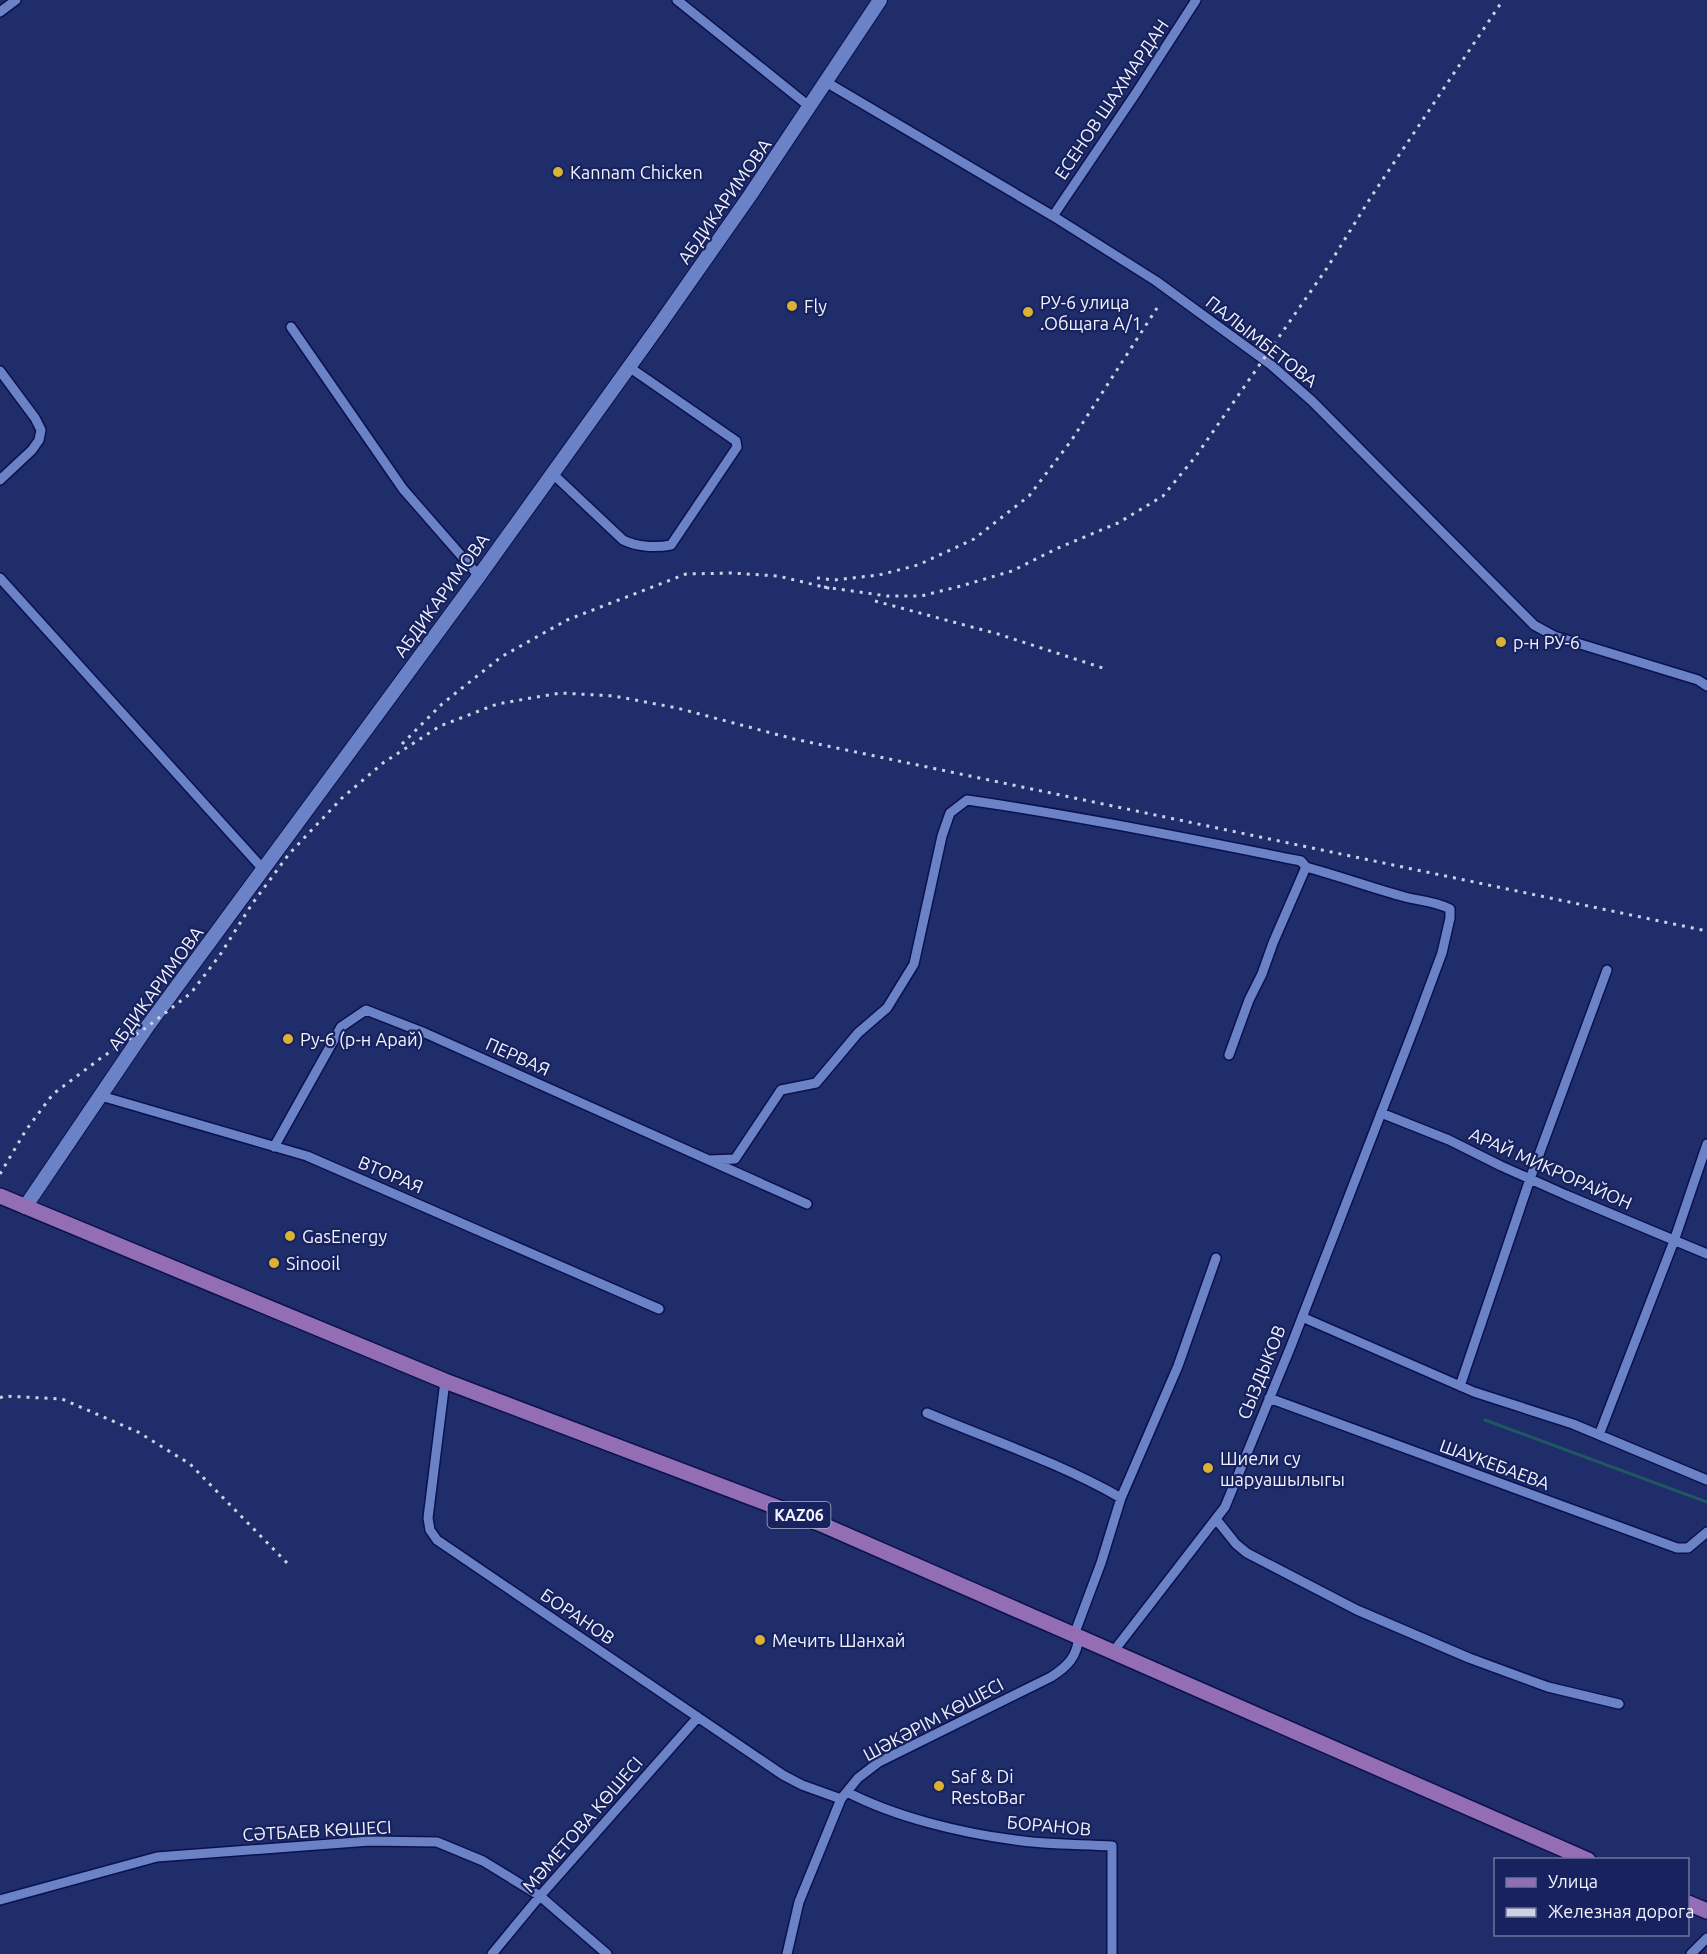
<svg xmlns="http://www.w3.org/2000/svg" width="1707" height="1954" font-family="Ubuntu,sans-serif">
	<rect width="100%" height="100%" fill="#1f2d6b"/>
	<g fill="none" stroke-linecap="round" stroke-linejoin="round">
		<path stroke="#205861" stroke-width="3" d="M1485,1420L1707,1502"/>
		<g stroke="#0b114d" stroke-width="12">
			<path id="street" d="M677,0L810,107
				M0,12L16,0
				M826,82L1053,216L1156,281L1270,364L1312,401L1534,625L1554,636L1698,680L1707,686
				M1053,216L1136,93L1196,0
				M291,327L403,489L479,576
				M0,371L35,418L41,430L39,440L32,450L0,480
				M553,474L623,540C637,547 656,548 671,545L737,447L736,441L629,367
				M0,578L263,869
				M101,1096L307,1156L659,1309
				M1381,1113L1449,1140L1501,1166L1566,1195L1707,1254
				M274,1147L341,1027L366,1010L425,1033L807,1204
				M709,1160L735,1159L781,1090L816,1083L858,1033L887,1008L914,964L942,836L950,813L967,800C1079,816 1190,839 1301,861L1306,867
				M1302,1317L1474,1392L1573,1424L1707,1480
				M445,1381L428,1518L430,1530L437,1540L783,1775L802,1785L841,1799
				M1460,1386L1530,1179L1607,970
				M1269,1398L1677,1548H1688L1707,1532
				M927,1413C991,1440 1060,1463 1121,1498L1101,1563L1074,1635
				M1599,1435L1674,1241L1707,1144
				M1121,1498L1178,1366L1216,1258
				M1216,1519L1236,1544L1247,1553L1357,1610L1469,1658L1548,1687L1619,1704
				M1113,1652L1225,1507L1291,1346L1416,1023L1442,953L1450,918V909C1435,901 1420,901 1405,897C1372,888 1339,876 1306,867L1273,943L1262,974L1249,1000L1229,1055
				M847,1792C895,1817 961,1833 1015,1840C1047,1845 1080,1844 1112,1846V1954
				M0,1900L157,1857L370,1841L437,1842L483,1861L540,1896L607,1954
				M492,1954L540,1896L698,1717
				M787,1954L799,1902L841,1799L858,1778L879,1762L1051,1677C1068,1666 1077,1657 1079,1636
				M1691,1954L1707,1938"/>
		</g>
		<g stroke="#0b114d" stroke-width="16">
			<path id="secondary" d="M25,1207L147,1027L479,576L660,324L751,194L880,0"/>
		</g>
		<g stroke="#0b114d" stroke-width="18">
			<path id="primary" d="M0,1196L445,1381L821,1524L1588,1860
				M1688,1903L1707,1911"/>
		</g>
		<use href="#street" stroke="#6c82c7" stroke-width="9"/>
		<use href="#secondary" stroke="#6c82c7" stroke-width="14"/>
		<use href="#primary" stroke="#946eb5" stroke-width="15"/>
		<path stroke="#cdd2e3" stroke-width="3" stroke-dasharray="3 6" stroke-linecap="butt" d="M817,578L834,580L879,575L918,565L974,539L1029,496L1071,441L1157,308
			M824,587L887,596H921L961,586L1012,571L1058,548L1118,523L1163,496L1196,456L1327,268L1371,197L1503,0
			M875,601L998,634L1106,669
			M402,744L442,704L501,657L567,620L686,574L731,573L778,576L832,589
			M0,1174L26,1130L53,1094L101,1058L147,1027L191,993L220,955L252,904L289,854L342,798L383,763L440,726L497,704L560,693L614,696L677,708L794,739L1707,931
			M0,1398L4,1396L62,1399L138,1432L190,1464L291,1567"/>
	</g>
	<g fill="#dbb233" stroke="#17225f" stroke-width="2">
		<circle cx="558" cy="172" r="6"/>
		<circle cx="792" cy="306" r="6"/>
		<circle cx="1028" cy="312" r="6"/>
		<circle cx="1501" cy="642" r="6"/>
		<circle cx="288" cy="1039" r="6"/>
		<circle cx="290" cy="1236" r="6"/>
		<circle cx="274" cy="1263" r="6"/>
		<circle cx="1208" cy="1468" r="6"/>
		<circle cx="760" cy="1640" r="6"/>
		<circle cx="939" cy="1786" r="6"/>
	</g>
	<g text-anchor="middle" dominant-baseline="central" stroke-width="4.5" stroke-linejoin="round" paint-order="stroke">
		<rect fill="#17225f" stroke="#afb4cc" stroke-width="1.5" x="767.5" y="1502" width="63" height="26" rx="4.5"/>
		<g font-size="16" font-weight="bold" fill="#f0f3fb">
			<text x="799" y="1515">KАZ06</text>
		</g>
		<g font-size="18" fill="#f0f3fb" stroke="#17225f">
			<text transform="translate(1111 99) rotate(-56)">ЕСЕНОВ ШАХМАРДАН</text>
			<text transform="translate(724 201) rotate(-55)">АБДИКАРИМОВА</text>
			<text transform="translate(1262 341) rotate(38)">ПАЛЫМБЕТОВА</text>
			<text transform="translate(441 595) rotate(-54)">АБДИКАРИМОВА</text>
			<text transform="translate(155 988) rotate(-54)">АБДИКАРИМОВА</text>
			<text transform="translate(518 1056) rotate(24)">ПЕРВАЯ</text>
			<text transform="translate(1551 1168) rotate(24)">АРАЙ МИКРОРАЙОН</text>
			<text transform="translate(391 1174) rotate(23)">ВТОРАЯ</text>
			<text transform="translate(1261 1372) rotate(-68)">СЫЗДЫКОВ</text>
			<text transform="translate(1495 1464) rotate(20)">ШАУКЕБАЕВА</text>
			<text transform="translate(578 1616) rotate(34)">БОРАНОВ</text>
			<text transform="translate(933 1719) rotate(-28)">ШӘКӘРІМ КӨШЕСІ</text>
			<text transform="translate(582 1824) rotate(-49)">МӘМЕТОВА КӨШЕСІ</text>
			<text transform="translate(1049 1825) rotate(5)">БОРАНОВ</text>
			<text transform="translate(317 1830) rotate(-3)">СӘТБАЕВ КӨШЕСІ</text>
		</g>
		<g font-size="18" fill="#f0f3fb" stroke="#17225f" text-anchor="start">
			<text x="570" y="172">Kannam Chicken</text>
			<text x="1040" y="302">РУ-6 улица<tspan x="1040" dy="21">.Общага А/1</tspan></text>
			<text x="804" y="306">Fly</text>
			<text x="1513" y="642">р-н РУ-6</text>
			<text x="300" y="1039">Ру-6 (р-н Арай)</text>
			<text x="302" y="1236">GasEnergy</text>
			<text x="286" y="1263">Sinooil</text>
			<text x="1220" y="1458">Шиели су<tspan x="1220" dy="21">шаруашылыгы</tspan></text>
			<text x="772" y="1640">Мечить Шанхай</text>
			<text x="951" y="1776">Saf &amp; Di<tspan x="951" dy="21">RestoBar</tspan></text>
		</g>
	</g>
	<rect x="1494" y="1858" width="195" height="78" fill="#17225f" stroke="#6e769d" stroke-width="1.5"/>
	<rect x="1506" y="1878" width="30" height="9" fill="#946eb5" stroke="#6e769d" stroke-width="1.5"/>
	<text x="1548" y="1888" font-size="18" fill="#f0f3fb">Улица</text>
	<rect x="1506" y="1908" width="30" height="9" fill="#cdd2e3" stroke="#6e769d" stroke-width="1.5"/>
	<text x="1548" y="1918" font-size="18" fill="#f0f3fb">Железная дорога</text>
</svg>
